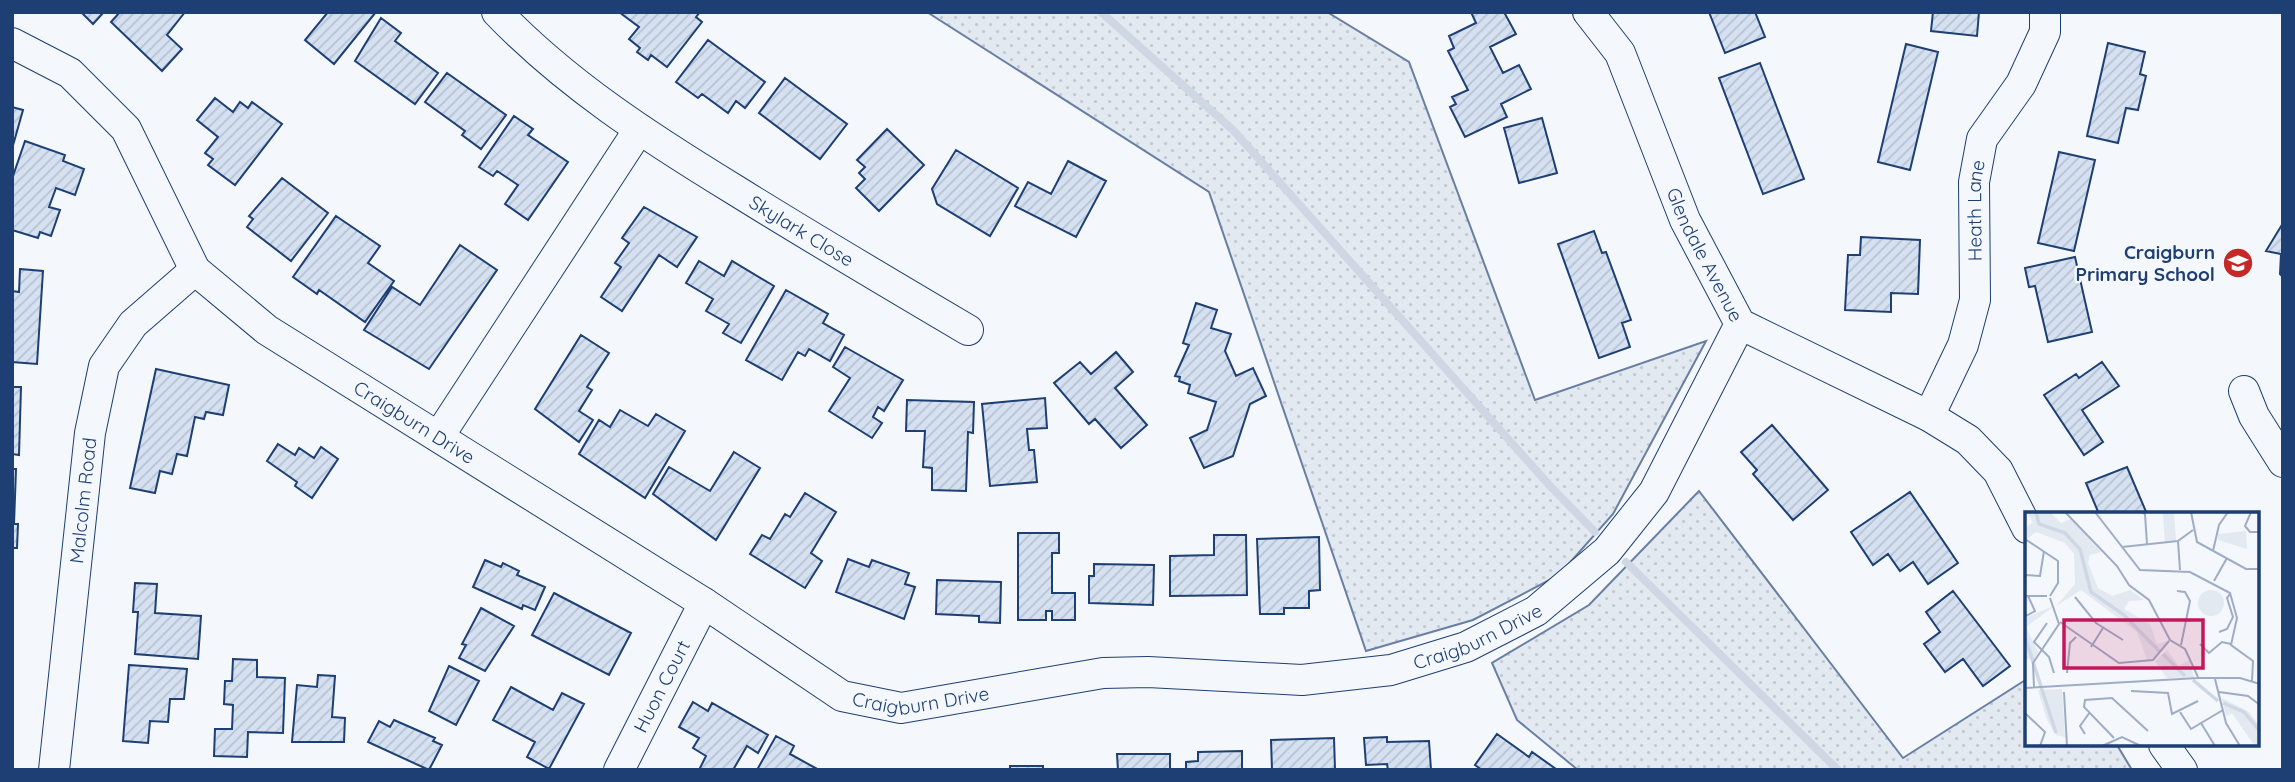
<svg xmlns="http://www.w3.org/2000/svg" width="2295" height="782" font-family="Quicksand,sans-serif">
	<defs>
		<pattern id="park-dots" width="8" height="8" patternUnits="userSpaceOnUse" patternTransform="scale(1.75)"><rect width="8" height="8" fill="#e3e9f0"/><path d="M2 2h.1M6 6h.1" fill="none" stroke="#c2c9d1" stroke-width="1.8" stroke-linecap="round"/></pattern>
		<pattern id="building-hatch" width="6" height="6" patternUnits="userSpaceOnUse" patternTransform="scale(1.75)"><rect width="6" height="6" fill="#d5e0f0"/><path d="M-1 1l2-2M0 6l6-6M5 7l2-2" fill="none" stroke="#b6c1d1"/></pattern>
	</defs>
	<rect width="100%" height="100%" fill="#f4f7fb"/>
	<path fill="url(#park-dots)" stroke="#687fa3" stroke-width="2" d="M927,12H1327L1409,62L1535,400L1706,341L1613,514L1559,575L1473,620L1366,651L1209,192Z
		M1699,491L1903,758L2027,679V745H2117L2132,770H1578L1517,720L1492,663L1589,605Z"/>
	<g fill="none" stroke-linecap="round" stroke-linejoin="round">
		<path stroke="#cfd7e4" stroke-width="8" d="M1101,12L1233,130L1550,486L1595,532
			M1626,562L1838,770"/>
	</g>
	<path fill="url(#building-hatch)" stroke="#1d3f73" stroke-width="2" d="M81,12H104L93,24Z
		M120,12H185L167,35L182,49L162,71L111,22Z
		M328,12H376L334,64L305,40Z
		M619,12H700L696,17L702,22L667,67L651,55L648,60L637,52L640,48L629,39L639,27Z
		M1471,12H1504L1516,34L1490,47L1503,73L1519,65L1531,89L1501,104L1507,117L1465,137L1450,107L1456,104L1452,97L1468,90L1448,51L1454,48L1449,36L1476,23Z
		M1709,12H1755L1765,37L1725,53Z
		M1933,12H1979L1977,36L1931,31Z
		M381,18L401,33L395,41L438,73L415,104L355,61Z
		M708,40L765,82L745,108L736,101L728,113L702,94L698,98L676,82Z
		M2108,43L2145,52L2140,74L2146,76L2138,110L2126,108L2118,143L2087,136Z
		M1906,44L1938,52L1910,170L1878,162Z
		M1760,63L1804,179L1763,194L1719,78Z
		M447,73L506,115L481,149L462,135L465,131L425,102Z
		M785,78L847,124L820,159L759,113Z
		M215,98L233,112L240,102L248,108L252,102L282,124L235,185L208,165L213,159L205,153L218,137L197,120Z
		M12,107L23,110L12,149Z
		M514,116L533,129L528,135L568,162L528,220L505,204L518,185L497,171L493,176L479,167Z
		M1542,118L1557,173L1519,183L1504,128Z
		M887,129L924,165L879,211L856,188L865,179L859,173L865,167L857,160Z
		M25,141L65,155L63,161L84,169L75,195L56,188L49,207L60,210L51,236L40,232L38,238L12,230V179Z
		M956,150L1018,188L990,236L937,204L932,189Z
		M2059,152L2095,160L2074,251L2038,243Z
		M1068,161L1106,181L1076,237L1015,206L1028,182L1051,194Z
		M282,178L328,213L291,261L247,227L253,219L249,216Z
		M644,207L697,237L677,267L659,255L622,311L601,297L621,267L615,263L629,243L622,238Z
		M336,216L380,246L368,263L394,281L365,322L319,290L317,294L293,277Z
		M2283,223V277L2280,274L2281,254L2266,251Z
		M1594,231L1602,253L1606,252L1631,320L1622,323L1630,347L1599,358L1558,244Z
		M1861,237L1920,240L1918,294L1891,293V312L1845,310L1848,255H1860Z
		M460,245L497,270L429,369L364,330L392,287L420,305Z
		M2075,257L2092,332L2048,342L2035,286L2029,287L2025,268Z
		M699,261L724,276L732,261L774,286L741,343L723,333L729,324L706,311L713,299L686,283Z
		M20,269L43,271L37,364L12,362V291L19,292Z
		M786,290L828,314L823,323L844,335L830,361L809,349L805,356L798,352L782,380L746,360Z
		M1196,303L1217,310L1211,328L1231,334L1225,351L1236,376L1253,368L1266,396L1250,404L1233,456L1204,468L1190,438L1207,430L1216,402L1188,393L1190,385L1179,381L1180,377L1175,376L1189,345L1183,343Z
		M581,335L609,353L587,387L592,390L579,411L593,420L579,442L535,409Z
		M845,347L903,380L884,411L878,407L873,417L882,423L872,438L829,411L850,378L833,367Z
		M1116,352L1133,372L1115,388L1147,425L1121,448L1095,419L1089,424L1054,383L1080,362L1091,374Z
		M2102,362L2119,386L2082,410L2103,442L2084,455L2044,395L2076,374L2079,378Z
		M156,369L229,385L223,415L206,412L204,419L195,417L187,456L177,454L172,474L160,471L155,493L130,488Z
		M12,387H21L19,455L12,454Z
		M1045,398L1047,428L1027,429L1029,450H1034L1037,482L990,486L982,404Z
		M907,400L974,402L973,433L968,432L966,491L932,490V468L923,467L925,431H906Z
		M620,410L648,426L656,414L685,431L645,498L579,454L599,420L610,427Z
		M1772,425L1828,490L1793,520L1753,474L1757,470L1741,452Z
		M278,444L295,455L299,448L314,458L321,447L338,459L312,498L295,486L297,482L267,461Z
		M734,452L760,468L716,540L653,494L669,467L710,491Z
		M2127,467L2147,514H2099L2086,483Z
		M12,469H16L14,524H18L17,548H12Z
		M1910,492L1958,563L1928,584L1913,562L1900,571L1888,554L1873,565L1851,532Z
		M805,493L836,512L811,553L822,561L805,588L750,554L762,535L770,539L785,514L790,517Z
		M1018,533H1059V553H1052V593H1075V620H1052V611H1046V620H1018Z
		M1214,535H1246L1247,595L1170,596V556L1214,555Z
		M1319,537L1320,590L1309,591V608H1284V614H1260L1257,539Z
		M848,559L869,567L872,560L909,573L905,584L915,587L904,619L836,592Z
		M485,560L501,567L503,563L519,571L517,575L545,587L535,610L523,605L522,609L473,587Z
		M1094,564L1154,565L1153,605L1089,603V576H1094Z
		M937,580L1001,582L1000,623L979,622V616L936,614Z
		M135,583L157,584L155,613L201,616L198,659L135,654L138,612H133Z
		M1953,591L2010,666L1983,686L1963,659L1945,672L1924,644L1940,632L1926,612Z
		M554,593L631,633L609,675L532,635Z
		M481,608L514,626L485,671L459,658L466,645L462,644Z
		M233,659L257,660V677L285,678L283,733L248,732L247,757L214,756L215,729H232L233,705L224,704L225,681H232Z
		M129,665L187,669L184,699H170L168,722L150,721L148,743L123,741Z
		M449,666L479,681L456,725L429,711Z
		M318,675L335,676L332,717L345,718L344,742H292L297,685L317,687Z
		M511,687L553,710L562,693L584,704L549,769L527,757L535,742L493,720Z
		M693,702L708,711L712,703L768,735L758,753L747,746L733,770H699L706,756L693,748L699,738L679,727Z
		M394,720L435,738L433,741L442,745L429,770L368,742L379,721L390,727Z
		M1497,734L1529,757L1532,752L1556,769L1482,770L1475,765Z
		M776,736L794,746L790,754L819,770H757Z
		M1387,737V742L1429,741L1431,770H1388L1387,764L1366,765L1364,738Z
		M1334,738L1335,769L1358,770H1272L1271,740Z
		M1242,751V770H1186V762L1198,761V752Z
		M1117,754H1170V770H1118Z
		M1010,766H1043V770H1010Z"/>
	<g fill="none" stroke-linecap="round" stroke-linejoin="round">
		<g stroke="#1d3f73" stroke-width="32">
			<g id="minor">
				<path id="s1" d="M497,12C566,84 650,138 735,190C812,238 890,284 968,330"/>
				<path id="s2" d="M1588,12L1620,53L1685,220L1740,324L1929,416L1968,440L1998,471L2027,528"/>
				<path id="s3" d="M12,43L70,73L126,129L195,270L267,330L704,603L842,696L901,708L1103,673L1148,672L1302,680L1391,670L1466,647L1536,611L1607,551L1654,492L1740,324"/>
				<path d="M2244,391L2254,416L2283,462"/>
				<path id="s4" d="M1929,416L1963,345L1975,300L1974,182L1982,139L2021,84L2045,32V12"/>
				<path d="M439,436L638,131"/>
				<path d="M2164,745L2182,770"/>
				<path id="s5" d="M54,770L90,433L104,366L133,324L195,270"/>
				<path id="s6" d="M619,770L704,603"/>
			</g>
		</g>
		<use href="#minor" stroke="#f4f7fb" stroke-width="30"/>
	</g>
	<defs>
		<g id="school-disc" transform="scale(1.575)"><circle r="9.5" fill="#c62828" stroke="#f4f7fb"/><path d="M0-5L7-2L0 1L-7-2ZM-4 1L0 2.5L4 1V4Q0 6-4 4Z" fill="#fff"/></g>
	</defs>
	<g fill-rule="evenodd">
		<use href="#school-disc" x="2238" y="263"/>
	</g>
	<g text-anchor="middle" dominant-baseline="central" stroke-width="5" stroke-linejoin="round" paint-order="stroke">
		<g font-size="19" fill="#1d3f73" stroke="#f4f7fb">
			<text stroke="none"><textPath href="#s4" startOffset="215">Heath Lane</textPath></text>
			<text stroke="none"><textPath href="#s1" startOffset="376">Skylark Close</textPath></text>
			<text stroke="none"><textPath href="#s2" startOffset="271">Glendale Avenue</textPath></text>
			<text stroke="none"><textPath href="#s3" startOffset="569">Craigburn Drive</textPath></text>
			<text stroke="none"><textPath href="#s5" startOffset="271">Malcolm Road</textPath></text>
			<text stroke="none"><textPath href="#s3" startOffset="1724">Craigburn Drive</textPath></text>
			<text stroke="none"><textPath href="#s6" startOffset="94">Huon Court</textPath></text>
			<text stroke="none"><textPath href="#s3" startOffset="1157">Craigburn Drive</textPath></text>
		</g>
		<g font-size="19" font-weight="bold" fill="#1d3f73" stroke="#f4f7fb" text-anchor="end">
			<text x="2215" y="252">Craigburn<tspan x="2215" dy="22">Primary School</tspan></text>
		</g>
	</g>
	<g transform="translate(2025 512)">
		<rect width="234" height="234" fill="#f4f7fb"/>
		<path d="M2,0H25L36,11L46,7L76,40L65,43L63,51L73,76L87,84L105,78L119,88L104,89L99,97L125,112L132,132L143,129L128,146L122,148L112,120L56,78L31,94L50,72L49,42L40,31L11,20L2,27L0,15L8,11ZM149,1L151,29L140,30L138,2ZM221,19L222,37L193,28V22ZM29,94L1,115L13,140L9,148L0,146V106ZM142,138L154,154L164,148L169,165L142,166L130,149ZM37,177L40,225L31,223L22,208L13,178ZM197,186L224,200L234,213V231L229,233L207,201L201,204Z" fill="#e3e9f0"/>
		<path d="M173 91a13 13 0 1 1 26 0a13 13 0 1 1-26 0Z" fill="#e3e9f0"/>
		<path fill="none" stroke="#cfd7e4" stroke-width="3.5" d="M11,0L14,12L40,21L55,37L66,80L99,103L135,140M0,125L31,221M138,142L160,164M168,168L193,189M198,191L219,200L235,219"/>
		<path fill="none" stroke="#9eadc5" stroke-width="2" d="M40,0L92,54L104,73L124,88L145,128L160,137L173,165M70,0L115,58L165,60L205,81L212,106L206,133L228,149L227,169M116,0L120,2L122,32M166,0L172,30L221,57H235M226,0L220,14L225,20H235M0,27L33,49V71L25,84M97,35L153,29M188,39L194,13L203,0M155,58L153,29L168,18M0,63L15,64L19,39M189,69L202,46M152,79L160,80L165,89L156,133M0,84H22M50,85L71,111L98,128M1,104L10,99L3,84M35,110L94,151L128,148L144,129M22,111L9,130L24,145L29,161M194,120L202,117L208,105L202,86L205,82M175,132L184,141L197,130L206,132M66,135L78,116M42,161L45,131L51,125M190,167L201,211L215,234M9,175L8,151L34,112L25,86M0,176L173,166H215L235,172M106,179L143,181L147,202L173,189M39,180L42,234M194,180L223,184L235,193M155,200L166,217L198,198M0,201L20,220L15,234M176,211L190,234M60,222L55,214L65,200M89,226L59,195L60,188L87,186L123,219M77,234L97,225L116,234"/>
		<path fill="#c2185b" fill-opacity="0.15" stroke="#c2185b" stroke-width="3.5" d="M39,108H178V156H39Z"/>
		<rect width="234" height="234" fill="none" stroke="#1d3f73" stroke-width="3.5"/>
	</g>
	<rect width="2295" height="782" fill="none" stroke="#1d3f73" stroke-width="28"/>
</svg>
